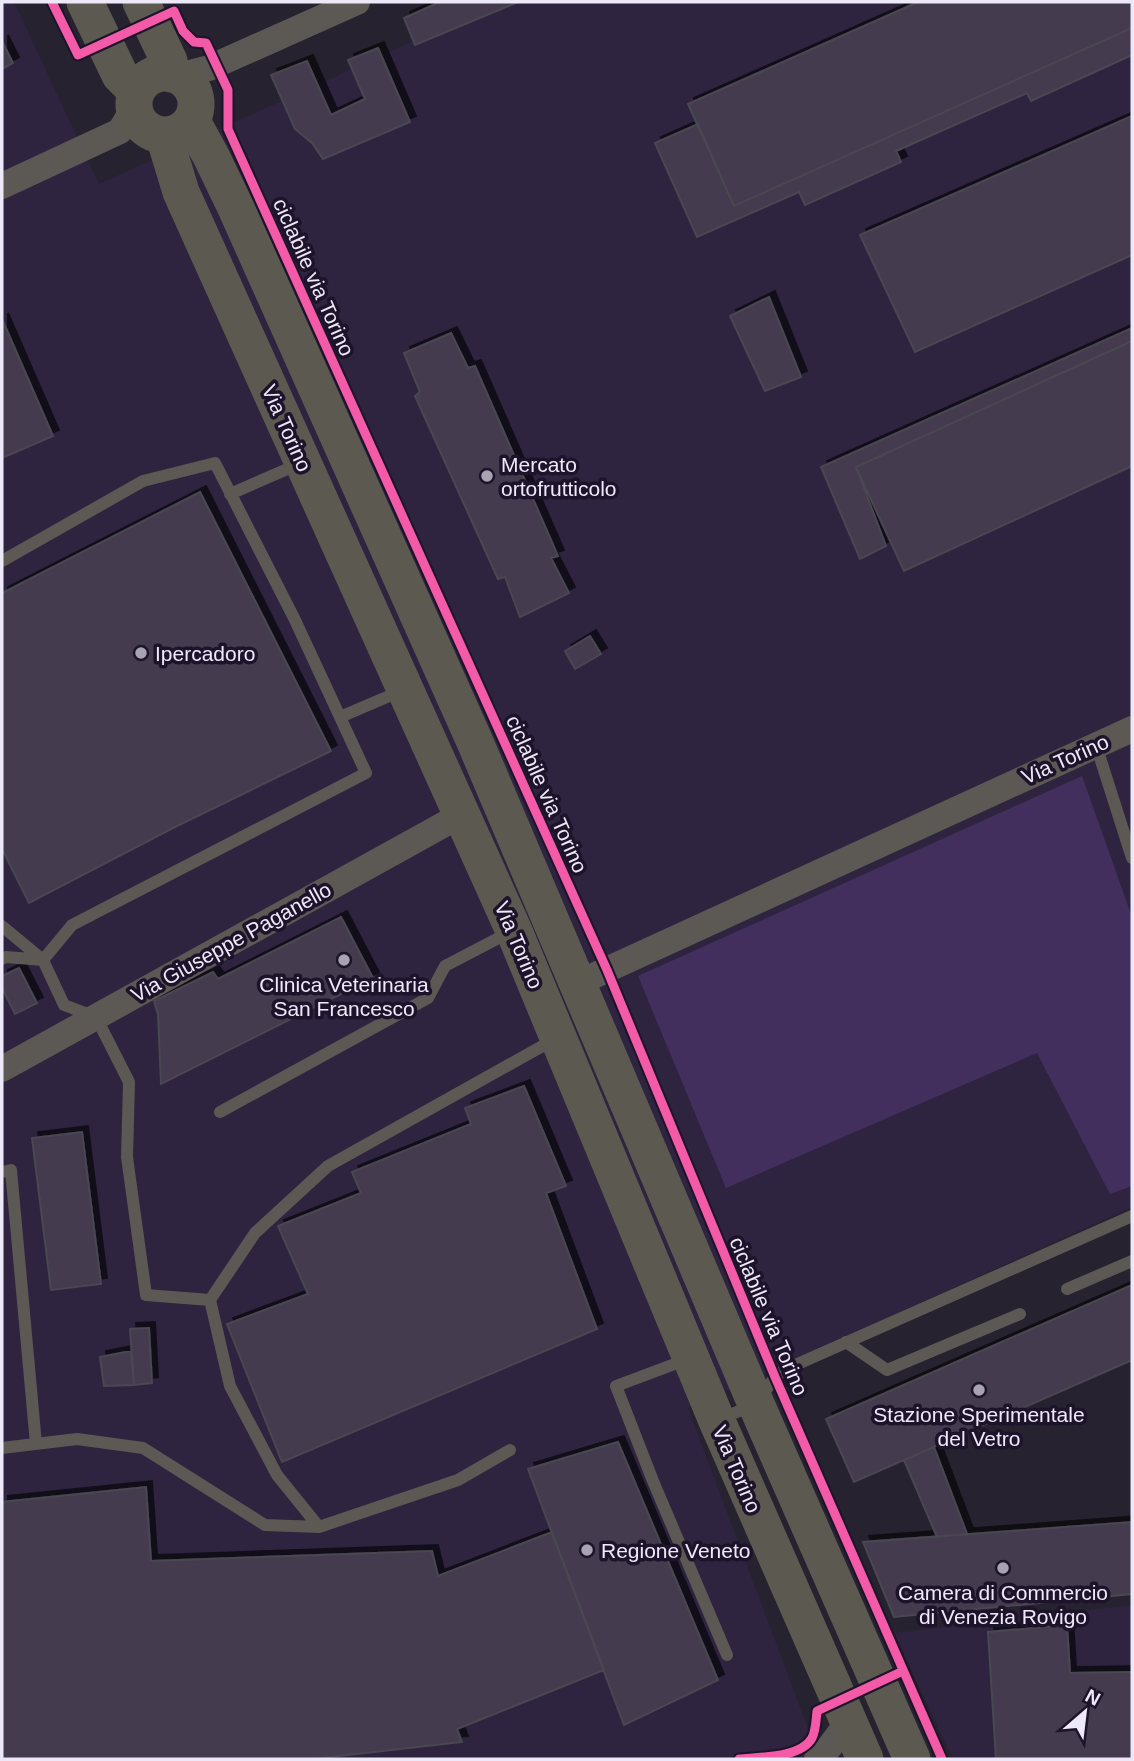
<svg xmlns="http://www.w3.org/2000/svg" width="1134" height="1761" font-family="Helvetica,sans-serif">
	<defs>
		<filter id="shadow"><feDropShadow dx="6" dy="-6" stdDeviation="0" flood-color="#0009"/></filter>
	</defs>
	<rect width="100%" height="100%" fill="#27222f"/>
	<path fill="#2e243f" d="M2,2H14L99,184L499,2H1132V1207L688,1408L806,1723L814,1759H2Z
		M1132,1605V1759H953L894,1633Z"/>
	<path fill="#432f5e" d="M1082,776L1132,917V1186L1110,1194L1037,1053L726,1188L638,976Z"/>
	<path fill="#443b4f" stroke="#4a4751" stroke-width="2" filter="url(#shadow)" d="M440,2H518L415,45L404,18Z
		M918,2H1132V28L734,206L688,104Z
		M1132,28V55L1031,101L1027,93L896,151L901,162L805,205L799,192L697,237L655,143L698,124L734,206Z
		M2,41L13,63L2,69Z
		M378,48L410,122L323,159L312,143L295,129L271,75L307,61L331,115L365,99L348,60Z
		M1132,116V255L915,352L860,235Z
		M769,297L801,377L765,391L730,316Z
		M2,319L53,436L2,458Z
		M1132,328V341L856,467L886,546L860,559L821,467Z
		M451,333L468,368L475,366L558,556L551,558L569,593L520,617L505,577L498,579L415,396L420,392L404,353Z
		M1132,341V466L904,571L856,467Z
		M200,492L331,751L173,828L29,903L2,849V593Z
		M590,636L601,654L575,669L565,651Z
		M341,917L373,978L161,1084L158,1014L154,1001L213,972L218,979Z
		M19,968L37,1003L15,1014L2,988V976Z
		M524,1086L566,1186L546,1193L597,1329L282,1462L227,1324L308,1294L278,1226L361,1193L352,1172L471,1124L465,1108Z
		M82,1132L101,1284L51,1290L32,1138Z
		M1132,1285V1360L854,1482L826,1419Z
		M149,1328L152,1383L134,1385L130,1329Z
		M131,1351L134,1385L104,1386L100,1357Z
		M618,1442L718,1680L624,1725L528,1469Z
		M934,1447L967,1534L937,1537L904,1460Z
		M146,1487L151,1561L432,1551L438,1576L552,1532L604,1670L457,1729L462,1742L313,1759H2V1502Z
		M1132,1522V1594L894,1617L863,1542Z
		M1067,1625L1070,1673L1132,1672V1759H996L988,1632Z"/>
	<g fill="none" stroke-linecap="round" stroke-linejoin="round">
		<path stroke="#5c5853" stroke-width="12" d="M230,494L299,464
			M2,561L143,481L215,463L295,620L366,773L72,925L43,960
			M340,717L401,691
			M1096,745L1132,858
			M2,926L43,960L64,1005L96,1017L129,1082L127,1157L146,1295L210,1300L255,1233L328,1166L555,1039
			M2,959L6,957L43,960
			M220,1112L428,998L445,966L510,932
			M2,1172L11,1170L36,1444
			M1067,1289L1132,1261
			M210,1300L230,1386L277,1475L319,1527L458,1480L510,1450
			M846,1342L887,1370L1020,1314
			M688,1359L616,1386L653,1481L727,1655
			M720,1419L756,1404L775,1377L784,1370L1132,1216
			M2,1448L77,1439L143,1448L265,1525L319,1527"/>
		<path stroke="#5c5853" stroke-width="26" d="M178,76L209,68L357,2
			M2,186L120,131L133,109
			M578,983L1132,729
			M2,1069L461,815
			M817,1759L825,1753L848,1722"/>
		<path stroke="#5c5950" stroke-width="37" d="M85,2L120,75L136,91
			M141,2L169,61L171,74
			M134 104a31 31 0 1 1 62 0a31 31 0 1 1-62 0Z
			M192,121L212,158L236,208L475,742L756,1404L912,1759
			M164,136L181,192L514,931L717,1421L865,1759"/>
		<g stroke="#1d132a" stroke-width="13">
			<path id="cycleway" d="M52,2L78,55L174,11L183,31L194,42L206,43L228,90V129L607,970L775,1377L942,1759
				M739,1759C760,1757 801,1758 812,1738C816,1730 816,1720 817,1711L903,1671"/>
		</g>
		<use href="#cycleway" stroke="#f35aa7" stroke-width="9"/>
	</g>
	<g fill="#a8a3b2" stroke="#1d132a" stroke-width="2.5">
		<circle cx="487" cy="476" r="7"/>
		<circle cx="141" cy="653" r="7"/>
		<circle cx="344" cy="960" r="7"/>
		<circle cx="979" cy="1390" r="7"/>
		<circle cx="587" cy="1550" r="7"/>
		<circle cx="1003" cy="1568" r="7"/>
	</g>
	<g text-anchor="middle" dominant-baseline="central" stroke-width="7" stroke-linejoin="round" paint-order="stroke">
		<g font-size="21" fill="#eee9f9" stroke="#1d132a">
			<text transform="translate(314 277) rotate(66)">ciclabile via Torino</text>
			<text transform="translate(287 428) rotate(66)">Via Torino</text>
			<text transform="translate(1065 759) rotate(-24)">Via Torino</text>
			<text transform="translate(547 794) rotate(66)">ciclabile via Torino</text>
			<text transform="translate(231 942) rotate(-29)">Via Giuseppe Paganello</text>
			<text transform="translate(519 945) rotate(67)">Via Torino</text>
			<text transform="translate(769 1316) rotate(67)">ciclabile via Torino</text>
			<text transform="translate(737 1469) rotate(67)">Via Torino</text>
		</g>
		<g font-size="21" fill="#eee9f9" stroke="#1d132a" text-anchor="start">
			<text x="501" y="464">Mercato<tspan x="501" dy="24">ortofrutticolo</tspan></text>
			<text x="155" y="653">Ipercadoro</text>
			<text x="344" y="984" text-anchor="middle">Clinica Veterinaria<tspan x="344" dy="24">San Francesco</tspan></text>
			<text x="979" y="1414" text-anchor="middle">Stazione Sperimentale<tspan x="979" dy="24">del Vetro</tspan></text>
			<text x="601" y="1550">Regione Veneto</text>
			<text x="1003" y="1592" text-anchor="middle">Camera di Commercio<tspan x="1003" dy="24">di Venezia Rovigo</tspan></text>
		</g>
	</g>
	<rect width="1134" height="1761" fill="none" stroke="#eee9f9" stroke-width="7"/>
	<g transform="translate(1085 1712) rotate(28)" stroke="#1d132a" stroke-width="5" paint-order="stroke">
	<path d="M0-5L12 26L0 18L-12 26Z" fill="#eee9f9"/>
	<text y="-10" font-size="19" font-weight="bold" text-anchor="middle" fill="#eee9f9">N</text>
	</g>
</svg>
